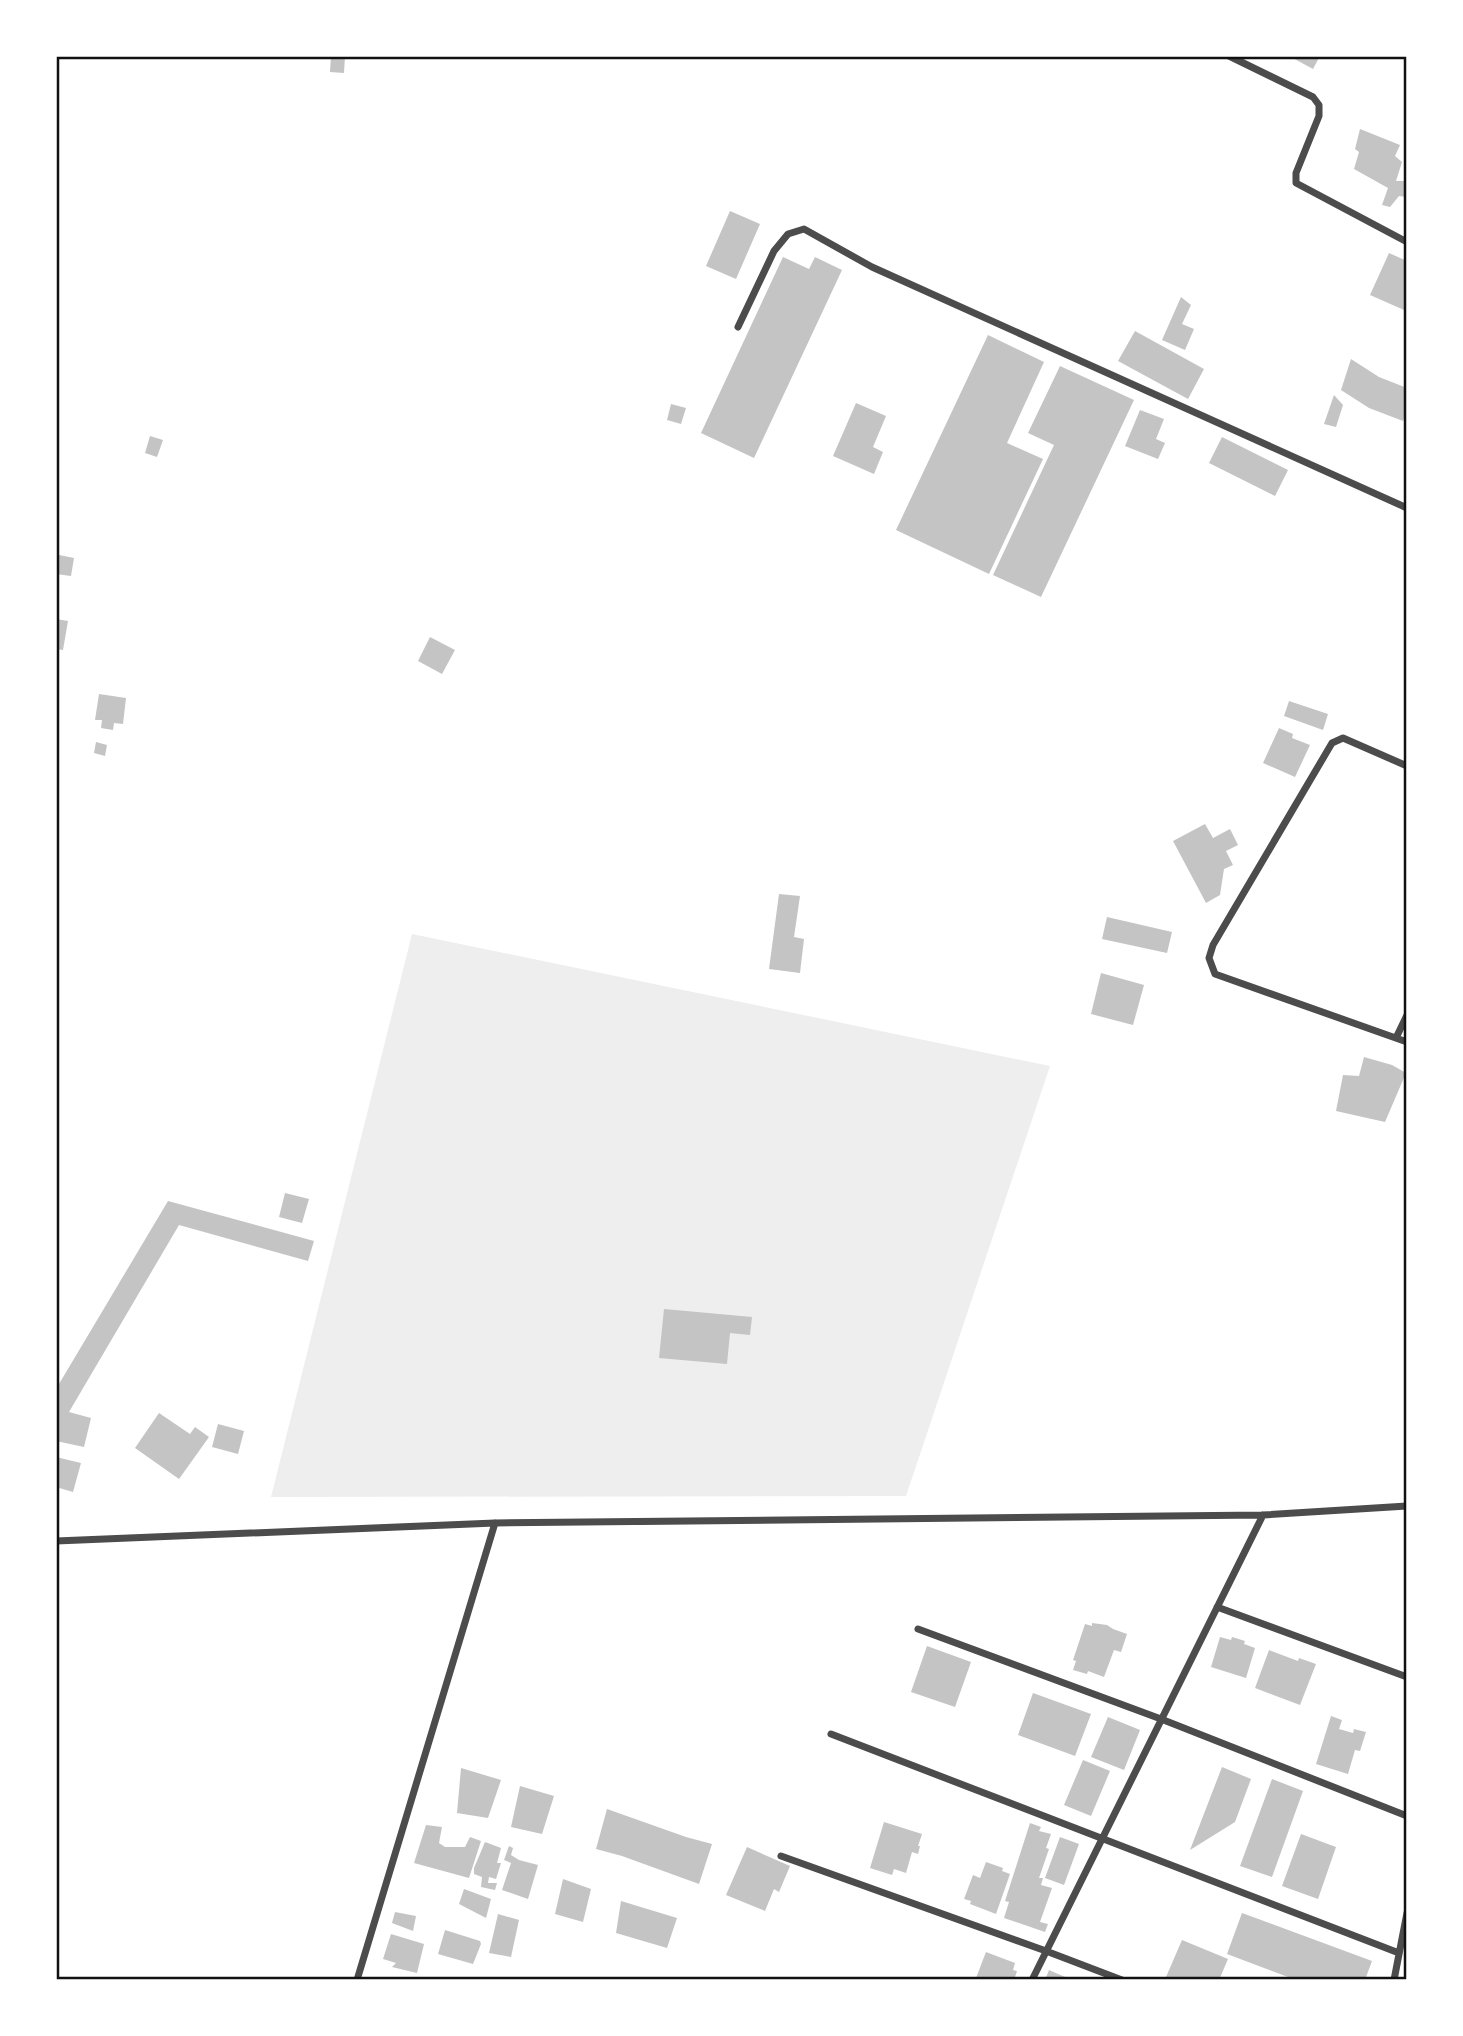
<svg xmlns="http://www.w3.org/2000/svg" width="1463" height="2036" font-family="Cabin,sans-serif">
	<rect width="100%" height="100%" fill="#fff"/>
	<path fill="#eee" d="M412,934L1050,1066L906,1496L271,1497Z"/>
	<path fill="#c4c4c4" d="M331,56H345L344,73L330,72Z
		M1289,56H1320L1313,69Z
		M1360,129L1400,145L1395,156L1402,162L1396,181H1407V195L1406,197L1399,196L1390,207L1382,205L1388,188L1354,169L1359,152L1355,149Z
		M730,211L760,224L736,279L706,266Z
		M1389,253L1407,261V304L1404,310L1370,295Z
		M783,257L809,269L815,257L842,270L754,458L701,433Z
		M1181,297L1191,305L1182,324L1194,329L1185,350L1162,340Z
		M1135,331L1204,369L1188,399L1118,361Z
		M988,335L1044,362L1007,443L1043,459L989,574L896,530Z
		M1351,359L1379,377L1407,388V410L1403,421L1369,408L1341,390Z
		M1060,366L1134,400L1041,597L993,575L1054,445L1028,433Z
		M1334,395L1343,405L1336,427L1324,424Z
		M856,403L886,416L873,447L883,452L874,474L833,456Z
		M671,404L686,408L681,424L667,420Z
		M1140,410L1164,419L1156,439L1165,443L1158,459L1125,446Z
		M150,436L163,440L157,457L145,453Z
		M1222,437L1288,470L1275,496L1209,463Z
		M59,555L74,558L71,576L56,574Z
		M56,619L68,621L63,650L56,649Z
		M430,637L455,650L442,674L418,661Z
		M99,694L126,698L123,724L114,723L113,730L101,728L102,720H95Z
		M1289,701L1328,714L1323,730L1284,716Z
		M1279,728L1293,734L1292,738L1310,745L1295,777L1263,763Z
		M96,742L107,745L105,756L94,753Z
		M1205,824L1213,838L1230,829L1238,845L1226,851L1233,865L1224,869L1220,895L1206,903L1173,841Z
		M779,894L800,896L794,937L804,939L800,973L769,969Z
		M1107,917L1172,932L1167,953L1102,939Z
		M1101,973L1144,985L1133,1025L1091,1014Z
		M1364,1057L1392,1065L1406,1073L1385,1122L1336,1111L1343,1075L1359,1076Z
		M285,1193L309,1199L302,1223L279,1217Z
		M168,1201L314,1241L308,1261L179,1225L69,1412L91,1418L84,1447L56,1441V1389Z
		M664,1309L752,1317L750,1335L730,1333L727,1364L659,1358Z
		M159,1413L190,1434L195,1427L209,1437L179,1479L135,1448Z
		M218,1424L244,1431L238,1454L212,1447Z
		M56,1457L81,1463L73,1492L56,1487Z
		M1092,1623L1107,1625L1113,1629L1127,1634L1121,1652L1114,1650L1104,1677L1088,1671L1087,1674L1073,1670L1076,1661L1073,1660L1085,1624L1092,1626Z
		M1220,1637L1231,1640L1232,1637L1245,1641L1244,1644L1255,1648L1246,1678L1211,1667Z
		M927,1646L971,1662L955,1707L911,1692Z
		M1269,1650L1298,1661L1299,1658L1316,1664L1300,1705L1255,1688Z
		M1033,1693L1091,1714L1075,1756L1018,1735Z
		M1331,1716L1342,1720L1339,1729L1353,1733L1354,1729L1366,1732L1360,1751L1355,1750L1348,1774L1316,1764Z
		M1108,1717L1140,1730L1124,1770L1091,1757Z
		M1083,1760L1110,1771L1091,1816L1064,1805Z
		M1222,1767L1251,1779L1235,1822L1190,1850Z
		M461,1768L501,1780L488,1818L457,1813Z
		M1272,1779L1303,1791L1272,1877L1240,1866Z
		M520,1786L554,1796L542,1834L511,1827Z
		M607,1809L686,1837L712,1844L699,1884L622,1856L596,1849Z
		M884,1822L922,1834L918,1846H920L918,1854L912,1852L906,1873L894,1869L892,1875L870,1868Z
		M1030,1823L1041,1827L1039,1831L1051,1834L1046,1848L1049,1849L1039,1878H1043L1041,1885L1052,1888L1040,1922L1048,1924L1045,1932L1004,1918L1009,1902L1005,1901Z
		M426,1825L442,1827L439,1843L445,1847H465L470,1837L481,1841L469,1878L414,1863Z
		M1301,1834L1336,1847L1318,1899L1282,1886Z
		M1060,1837L1079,1844L1064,1885L1045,1878Z
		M485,1842L501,1848L497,1863H501L496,1879L489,1877L488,1883H497L495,1890L481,1887L482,1877L474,1874V1868Z
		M509,1846L513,1848L511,1855L519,1860L538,1865L528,1899L502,1890L511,1863L504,1860Z
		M747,1847L790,1866L779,1892L774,1889L765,1911L726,1895Z
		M986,1862L1003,1868L1002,1871L1010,1874L996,1914L970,1904L971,1901L964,1899L973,1875L980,1878Z
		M563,1879L591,1889L583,1922L555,1914Z
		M464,1889L491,1899L486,1918L459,1904Z
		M621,1901L677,1918L667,1948L616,1933Z
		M395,1912L416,1916L413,1931L392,1923Z
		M1242,1913L1372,1961L1365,1980H1296L1227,1954Z
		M498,1914L519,1920L511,1957L489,1953Z
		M445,1930L480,1941L481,1944L473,1964L438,1954Z
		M391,1934L424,1944L417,1973L392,1967L396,1963L383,1959Z
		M1182,1940L1228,1959L1219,1980H1173L1166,1977Z
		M986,1952L1015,1963L1013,1970L1017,1971L1014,1980H982L976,1978Z
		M1049,1970L1072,1980H1045Z"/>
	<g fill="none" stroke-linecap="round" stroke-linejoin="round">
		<path stroke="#4c4c4c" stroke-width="7" d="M1229,56L1313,97L1319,105V116L1296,173V183L1407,242
			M738,327L774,251L788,234L804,229L872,267L1407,508
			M1407,766L1343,738L1332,743L1213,945L1209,958L1215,974L1407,1042
			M1396,1038L1407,1015
			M56,1541L495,1523L1263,1515L1407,1506
			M1217,1607L1407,1677
			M918,1629L1161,1719L1407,1816
			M831,1734L1399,1953
			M781,1856L1046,1951L1122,1980
			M357,1980L495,1523
			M1032,1980L1263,1515
			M1394,1980L1407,1913"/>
	</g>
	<rect width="1463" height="2036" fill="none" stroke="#ffffff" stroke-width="116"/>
	<rect x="58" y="58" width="1347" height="1920" fill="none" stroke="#111" stroke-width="2.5"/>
</svg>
